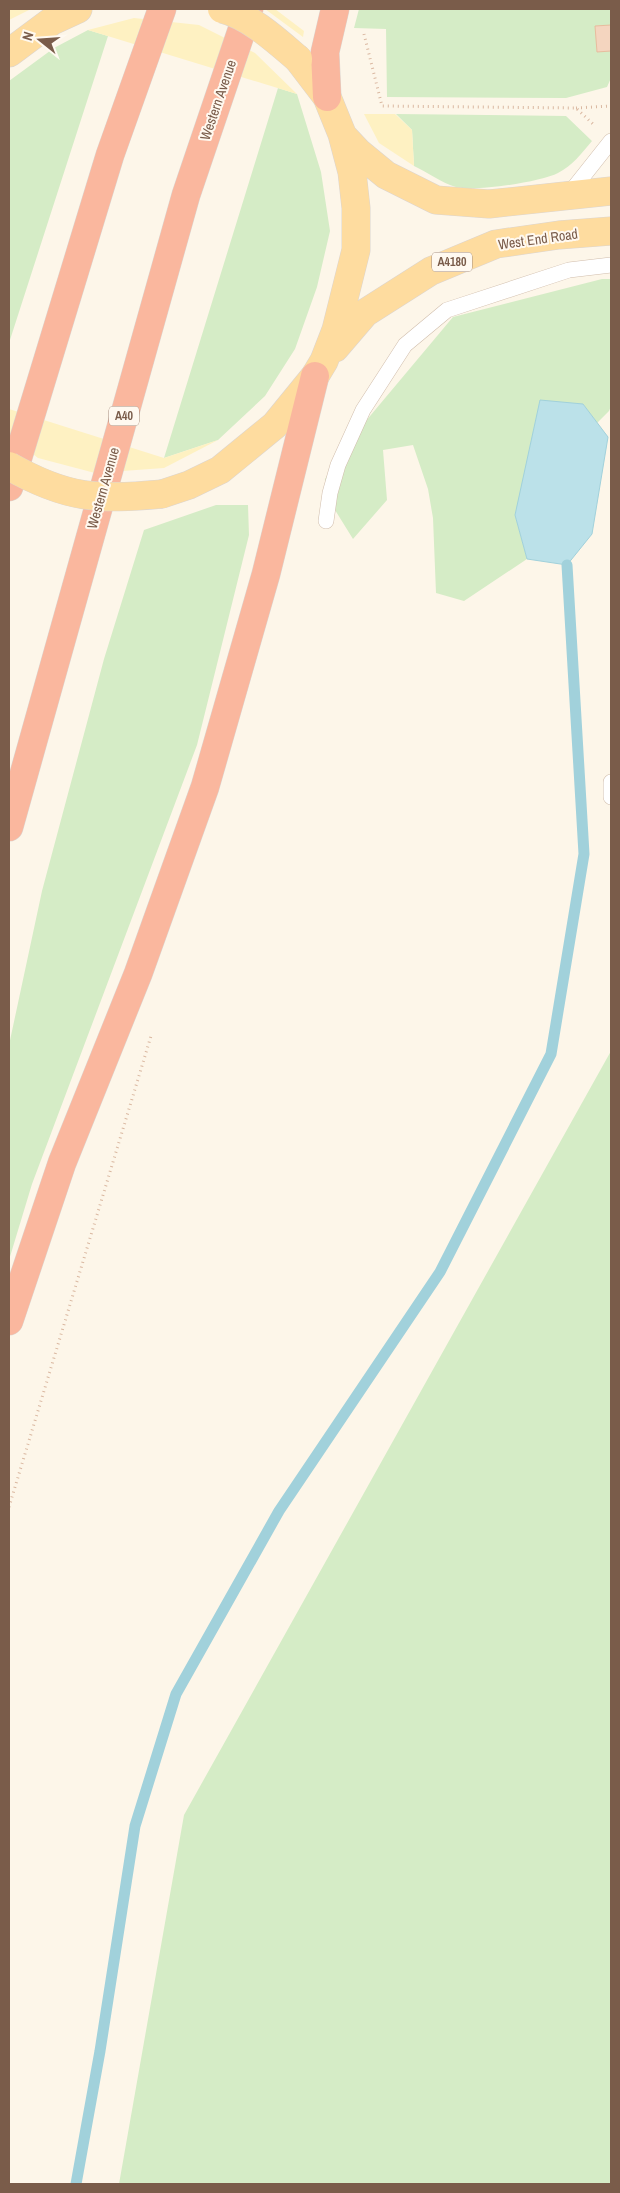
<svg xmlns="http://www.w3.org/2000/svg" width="620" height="2193" font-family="'Archivo Narrow',sans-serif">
	<rect width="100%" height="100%" fill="#fdf6e9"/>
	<path fill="#d5ecc6" d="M359,9H611V78L607,87L566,98L387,97L386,29L354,28Z
		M88,30L108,36L9,343V81L54,48Z
		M278,88L297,94L321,172L330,231L317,287L295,349L265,396L218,440L164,458Z
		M396,114L566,116L592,141C582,153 572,166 558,173C541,182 474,192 456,187C442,183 427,172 414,166L412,130Z
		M602,279H611V406L609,411L597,423L583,404L515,515L527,559L464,601L436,593L433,518L428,489L413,445L383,450L387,500L353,539L335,510L325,479L360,428L453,317Z
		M216,505H248L249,535L197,745L32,1184L9,1260V1045L42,891L104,659L144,530Z
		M611,1051V2184H119L184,1815Z"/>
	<path fill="#fef1c2" d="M9,9H31L9,20Z
		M265,9H275L304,31L303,37Z
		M134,18L199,25L255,53L297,94L88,30Z
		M364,114H395L412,130L414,166L379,143Z
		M9,409L164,458L218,440L164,468L95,473L38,458L9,435Z"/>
	<path fill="#bbe1e9" stroke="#a1d1db" d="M540,400L583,404L608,437L592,534L567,565L527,559L515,515Z"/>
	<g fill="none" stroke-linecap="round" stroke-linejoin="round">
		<path stroke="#a1d1db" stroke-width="11" d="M76,2184L100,2051L135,1826L176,1694L279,1511L440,1272L551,1054L584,854L567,565"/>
	</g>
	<path fill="#f4d5bf" stroke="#e8bc9e" d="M611,25V51L597,52L595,26Z"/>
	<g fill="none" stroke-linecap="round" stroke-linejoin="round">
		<g stroke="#d1bead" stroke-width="16">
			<path id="lane" d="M569,194L611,141
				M326,521L330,493L338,465L363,410L405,345L447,310L569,270L611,265
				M611,782V797"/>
		</g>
		<g stroke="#dcd5d0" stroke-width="29">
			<path id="primary" d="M9,53L52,21L78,9
				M343,136L358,152L386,175L436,200L489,204L611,191
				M335,348L365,313L431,271L496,244L559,235L611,231
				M162,494L189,485L220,470L275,425L315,376L324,361L336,330L356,250V208L352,172L342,134L327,97L298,59"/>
		</g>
		<g stroke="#dcd5d0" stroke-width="29">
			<path id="highway" d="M327,97L325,52L335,9
				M9,487L110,155L162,9
				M9,827L186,195L249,9
				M9,1321L62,1163L138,974L205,787L266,574L315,376"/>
		</g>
		<path stroke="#dab8a1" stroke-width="3" stroke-dasharray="1 4" stroke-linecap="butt" d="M364,34L382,106L576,108L593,124
			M576,108L611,106
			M9,1507L151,1036"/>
		<use href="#lane" stroke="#fff" stroke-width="15"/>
		<use href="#primary" stroke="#fedc9f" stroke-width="28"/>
		<use href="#highway" stroke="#fab79e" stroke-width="28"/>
		<g stroke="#dcd5d0" stroke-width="29" stroke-linecap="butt">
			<path id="primary-bridge" d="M222,9C250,16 277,41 298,59
				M9,466C67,499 98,500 162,494"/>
		</g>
		<use href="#primary-bridge" stroke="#fedc9f" stroke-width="28"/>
	</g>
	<g text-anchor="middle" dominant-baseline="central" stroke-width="4" stroke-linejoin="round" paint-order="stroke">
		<g fill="#fff9f0" stroke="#a28b7c" stroke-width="1">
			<rect x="432" y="252.5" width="40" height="19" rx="4"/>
			<rect x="109" y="406.5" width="30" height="19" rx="4"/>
		</g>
		<g font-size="12" font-weight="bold" fill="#7a5c4a">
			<text x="452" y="262">A4180</text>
			<text x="124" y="416">A40</text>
		</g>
		<g font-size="14" fill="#7a5c4a" stroke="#fff9f0">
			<text transform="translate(218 100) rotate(-71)">Western Avenue</text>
			<text transform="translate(538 239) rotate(-8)">West End Road</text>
			<text transform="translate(103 488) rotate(-74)">Western Avenue</text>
		</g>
	</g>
	<rect width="620" height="2193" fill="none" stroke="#7a5c4a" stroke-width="20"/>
	<g transform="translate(40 40) rotate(287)" stroke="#fff9f0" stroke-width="4" paint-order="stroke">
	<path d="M0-4L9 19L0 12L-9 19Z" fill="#7a5c4a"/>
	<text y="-8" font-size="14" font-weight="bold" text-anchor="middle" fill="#7a5c4a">N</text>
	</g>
</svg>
